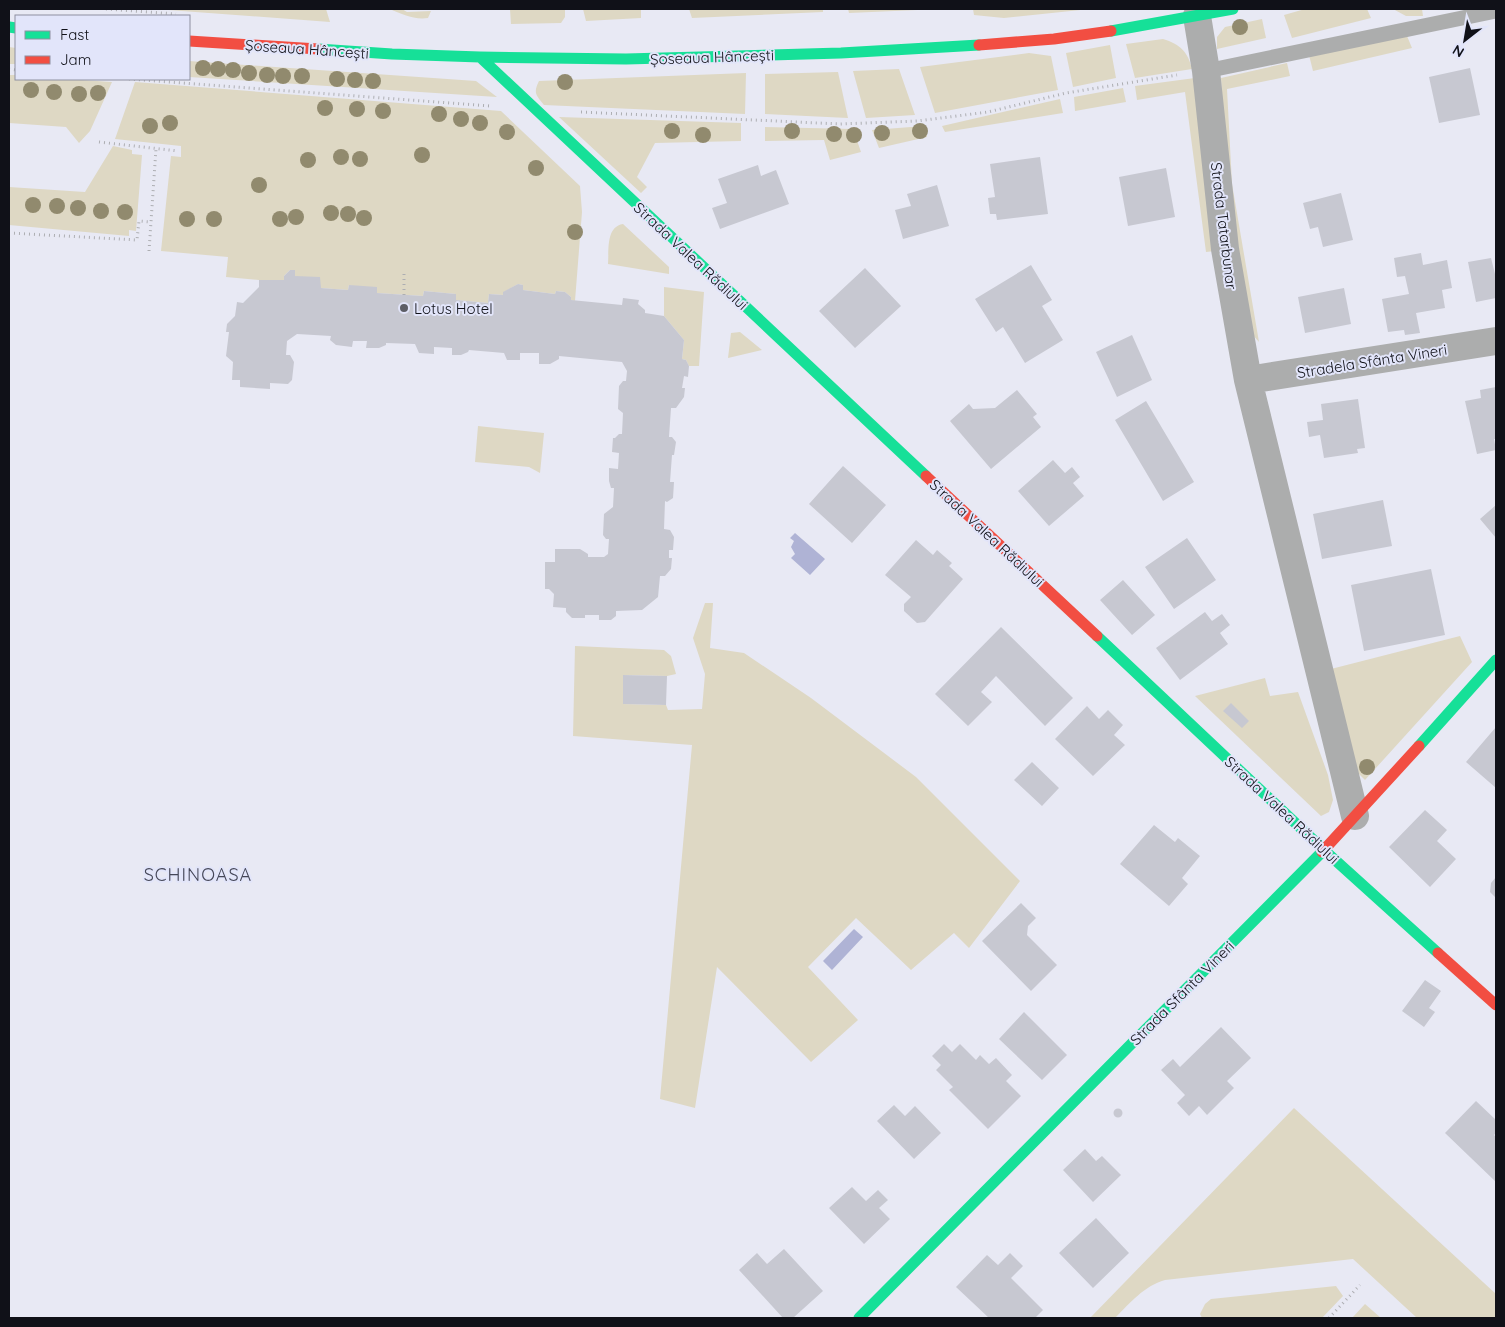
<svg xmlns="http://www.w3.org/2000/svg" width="1505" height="1327" font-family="Quicksand,sans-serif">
	<rect width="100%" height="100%" fill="#e8e9f4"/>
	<path fill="#ded8c4" d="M155,9H326L330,22Z
		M390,9H402L407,12L431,11L428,18C414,20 401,14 390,9Z
		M510,9H565V17L561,23L511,24Z
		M583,9H641V18L586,21Z
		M689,9H823V12L692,18Z
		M848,9H940L849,13Z
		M973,9H1090L1004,18L974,15Z
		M1305,9H1367L1371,18L1292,38L1284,15Z
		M1393,9H1422L1423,16H1406Z
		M1262,19L1266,38L1217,49V37L1225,27Z
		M1407,36L1412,48L1313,71L1309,55Z
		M1163,39C1180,44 1188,52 1192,69L1135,78L1126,44Z
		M1110,45L1116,78L1073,87L1066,53Z
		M9,47L16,48V64H9Z
		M1029,53L1051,56L1058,90L935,113L920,67Z
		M189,61L476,81L497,97L189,77Z
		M1287,63L1290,76L1227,89L1232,184L1259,342L1251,333L1226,180L1221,78Z
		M899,69L915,115L866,118L853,71Z
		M838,72L848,118L765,114V74Z
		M746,73L745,114L544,105C536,95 533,93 539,81Z
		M9,75H16V79H66L112,82L90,131L79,143L66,127L9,123Z
		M1195,78L1215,251L1206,252L1185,92L1137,100L1135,86Z
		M135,82L501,111L580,186L582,212L575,301L571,300V297L565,292L556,291L555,294L523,290V285L518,284L504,292L503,295L489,294L488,303L456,300V294L424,291L423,296L377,293L349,285L348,290L321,288L295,276V270H290L284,276V280H259L226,277L228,257L161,251L171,156L181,157V146L115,139Z
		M1123,88L1126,102L1075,111L1074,97Z
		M1060,99L1063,113L945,132L942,126Z
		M559,117L741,123V141L655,143L637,177L647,187L641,193Z
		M924,126L927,137L879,148L872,130Z
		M765,127L853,129L861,152L830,160L824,140L765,141Z
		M113,146L132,150V154L142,155L136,231L129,230V236L9,225V187L85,192Z
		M623,224L669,267V274L608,264C609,249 606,227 623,224Z
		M664,287L704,292L699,366H689L686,360L682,359L684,340L664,316Z
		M740,332L762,350L728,358L731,333Z
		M478,426L544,433L540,473L529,467L475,462Z
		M705,603H713L710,648L744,653L811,698L916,777L1020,881L969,948L954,933L911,970L856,918L808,967L858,1020L811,1062L717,967L695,1108L660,1099L692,745L573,736L575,646L664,650L671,656L676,674L667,676L623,675V704L666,705L668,710L702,709L705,674L693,638Z
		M1460,636L1472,662L1365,780L1356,771L1331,669Z
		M1265,678L1270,696L1298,692L1328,775L1333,800L1329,812L1321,816L1195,696Z
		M1294,1108L1496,1294V1318H1417L1353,1259L1165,1280C1144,1286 1130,1303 1115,1318H1090Z
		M1336,1286L1343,1296L1322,1318H1202L1200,1314L1205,1304L1211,1299Z
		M1365,1304L1381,1318H1352Z"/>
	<path fill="#afb3d5" d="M795,533L825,559L810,575L791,558L795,554L791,547L794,541L790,538Z
		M854,929L863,937L832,970L823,961Z"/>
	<path fill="#c7c8d1" d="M1470,68L1480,115L1439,123L1429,77Z
		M1040,157L1048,214L997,220L996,214H990L988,198L995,197L990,164Z
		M758,165L761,176L776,170L789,204L720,229L712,208L727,203L718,179Z
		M1166,168L1175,217L1128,226L1119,177Z
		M937,185L949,226L903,239L895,210L911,206L907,194Z
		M1341,193L1353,240L1323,247L1318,227L1310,229L1303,203Z
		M1421,253L1423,265L1447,260L1452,288L1442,290L1445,308L1416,313L1420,333L1405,335L1404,330L1388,332L1382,299L1409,294L1405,276L1397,277L1394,258Z
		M1491,258L1495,274L1496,273V298L1476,302L1468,262Z
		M1031,265L1052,300L1042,306L1063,340L1025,363L1003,327L996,332L975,299Z
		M865,268L901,306L855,348L819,311Z
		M290,270H295V276L320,277L321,288L348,290L349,285L377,287V293L423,296L424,291L456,294V300L488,303L489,294L503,295V292L518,284L523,285V290L555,294L556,291L565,292L571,297V300L622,305L623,298L639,300L638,304L645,310V313L664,316L684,340L682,359L686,360L689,366L688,377L684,376L682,388H685L684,397L676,408H671L669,437H672L676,442L674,455H672L670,482H674L673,498L667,502L665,501L664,529L670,530L674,537L673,550H669V558H672L671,569L665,576H660L658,597L642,610L616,611V616L611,620H599V615H585V618H572L566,612V608L553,607L554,594L549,589H545V562H555V549H580L588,554V557H604L608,554L609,539H606L603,535L604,514L613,507L614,488H611L609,481V468L618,469L619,453L612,452L613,438H615L619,434H622L623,413L618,409L619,386L623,381H626L627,371L622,362L559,356V359L550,364H539V353H520V360H507L504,353L469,350L468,352L461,355H452V348L434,347V354L419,353L415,344L386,343V345L379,348H366L367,341H353L352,347L336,345L330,340L331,336L297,334L287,341L286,355H290L294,362L292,380L288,384L270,383V389L240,387V380H232L233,362L226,356L229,332H226L227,324L235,316L237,302L243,303L259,287V280H284V276Z
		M1344,288L1351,324L1305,333L1298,297Z
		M1132,335L1152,380L1117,397L1096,352Z
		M1496,387V439H1494L1496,450L1477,454L1465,401L1481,398L1480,390Z
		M1017,390L1037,414L1033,417L1041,427L991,469L950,421L969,404L973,409L995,408Z
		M1358,399L1365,448L1357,449L1358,453L1324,458L1320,435L1309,437L1307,422L1323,420L1321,404Z
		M1146,401L1194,482L1163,501L1115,420Z
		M1053,460L1065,473L1072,467L1080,477L1073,483L1084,496L1049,526L1018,491Z
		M843,466L886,505L852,543L809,504Z
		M1383,500L1392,546L1322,559L1313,514Z
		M1496,505V538L1480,519Z
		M1187,538L1216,580L1174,609L1145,567Z
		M916,540L933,555L937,550L952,563L949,566L963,579L925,622L917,623L904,611V604L911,597L885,575Z
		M1431,569L1445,635L1364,651L1351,585Z
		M1123,580L1155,615L1132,635L1100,600Z
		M1205,612L1212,621L1222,614L1230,625L1220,633L1228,644L1180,680L1156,648Z
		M1001,627L1073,698L1045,726L996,676L981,692L992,702L968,726L935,694Z
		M623,675L667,676L666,705L623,704Z
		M1231,703L1249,721L1242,728L1223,711Z
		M1087,706L1099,719L1108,710L1123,725L1114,735L1125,745L1093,776L1055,739Z
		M1496,727V788L1466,762Z
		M1032,762L1059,788L1042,806L1014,780Z
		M1425,810L1447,830L1437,841L1456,859L1430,887L1389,847Z
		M1154,825L1175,842L1178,838L1200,856L1182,878L1188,884L1169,906L1120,864Z
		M1496,877V898L1490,892L1491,883Z
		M1021,903L1036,918L1028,926L1027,935L1057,965L1031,991L982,941Z
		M1425,980L1441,991L1429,1008L1435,1012L1424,1027L1402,1011Z
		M1024,1012L1067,1055L1042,1080L999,1039Z
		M1221,1027L1251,1058L1227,1081L1234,1088L1207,1115L1199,1106L1189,1116L1177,1103L1185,1095L1161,1070L1173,1059L1180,1067Z
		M944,1044L952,1052L960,1044L976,1060L980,1055L989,1064L996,1058L1012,1075L1006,1081L1021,1096L988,1129L949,1090L953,1087L936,1070L941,1065L932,1056Z
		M1476,1101L1496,1120V1133L1494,1135L1496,1137V1182L1445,1133Z
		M894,1105L905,1116L915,1106L941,1133L914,1159L877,1121Z
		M1113.5 1113a4.5 4.5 0 1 1 9 0a4.5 4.5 0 1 1-9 0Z
		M1085,1149L1096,1161L1102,1156L1121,1175L1093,1202L1063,1170Z
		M852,1187L866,1201L878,1190L888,1200L879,1208L890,1219L864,1244L829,1208Z
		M1096,1218L1129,1253L1093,1288L1059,1253Z
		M784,1249L823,1291L793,1318H783L739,1270L757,1253L767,1264Z
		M1010,1253L1023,1266L1011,1278L1043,1310L1035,1318H989L956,1287L987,1255L998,1265Z"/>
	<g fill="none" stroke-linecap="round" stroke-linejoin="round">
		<path stroke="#adaeb2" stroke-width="3" stroke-dasharray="1 4" stroke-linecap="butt" d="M106,9L176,14
			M9,69L16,70
			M129,79L490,106
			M581,112L840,124L917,121L988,112L1066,93L1177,75
			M99,142L178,151
			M9,233L137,240L139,221L151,222
			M149,251L156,149
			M404,295V270
			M1329,1318L1360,1285"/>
		<path stroke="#acadad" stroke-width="15" d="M1206,71L1496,11"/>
		<path stroke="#acadad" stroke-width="28" d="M1197,16L1206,71L1225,249L1248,380L1355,816
			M1248,380L1496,341"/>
		<path stroke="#16e098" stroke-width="11" d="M9,27L16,28
			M1111,31L1233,9
			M318,49L392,54L480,57L626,59L841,53L979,45
			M480,57L926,476
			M1097,636L1324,850L1438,953
			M1419,746L1496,660
			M859,1318L1322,852"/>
		<path stroke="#f24e42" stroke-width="11" d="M189,41L318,49
			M979,45L1054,39L1111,31
			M926,476L1097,636
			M1322,852L1419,746
			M1438,953L1496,1005"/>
	</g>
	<g fill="#918a6e">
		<circle cx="1240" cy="27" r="8"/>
		<circle cx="203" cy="68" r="8"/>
		<circle cx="218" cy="69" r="8"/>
		<circle cx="233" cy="70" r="8"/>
		<circle cx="249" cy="73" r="8"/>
		<circle cx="267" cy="75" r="8"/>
		<circle cx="283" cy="76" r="8"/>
		<circle cx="302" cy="76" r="8"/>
		<circle cx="337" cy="79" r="8"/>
		<circle cx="355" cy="80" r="8"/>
		<circle cx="373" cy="81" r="8"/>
		<circle cx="565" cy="82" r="8"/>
		<circle cx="31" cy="90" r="8"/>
		<circle cx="54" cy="92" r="8"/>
		<circle cx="98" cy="93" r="8"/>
		<circle cx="79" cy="94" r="8"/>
		<circle cx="325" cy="108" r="8"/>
		<circle cx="357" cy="109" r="8"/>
		<circle cx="383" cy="111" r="8"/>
		<circle cx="439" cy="114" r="8"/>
		<circle cx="461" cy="119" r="8"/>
		<circle cx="170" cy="123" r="8"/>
		<circle cx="480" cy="123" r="8"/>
		<circle cx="150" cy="126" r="8"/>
		<circle cx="672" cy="131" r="8"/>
		<circle cx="792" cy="131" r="8"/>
		<circle cx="920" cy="131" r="8"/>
		<circle cx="507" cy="132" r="8"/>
		<circle cx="882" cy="133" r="8"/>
		<circle cx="834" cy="134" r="8"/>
		<circle cx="703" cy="135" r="8"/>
		<circle cx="854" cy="135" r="8"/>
		<circle cx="422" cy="155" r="8"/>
		<circle cx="341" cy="157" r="8"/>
		<circle cx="360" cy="159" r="8"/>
		<circle cx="308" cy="160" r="8"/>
		<circle cx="536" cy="168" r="8"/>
		<circle cx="259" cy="185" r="8"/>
		<circle cx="33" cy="205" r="8"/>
		<circle cx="57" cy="206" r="8"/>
		<circle cx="78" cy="208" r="8"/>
		<circle cx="101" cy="211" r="8"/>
		<circle cx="125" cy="212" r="8"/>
		<circle cx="331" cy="213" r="8"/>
		<circle cx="348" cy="214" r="8"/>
		<circle cx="296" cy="217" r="8"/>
		<circle cx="364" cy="218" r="8"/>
		<circle cx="187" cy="219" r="8"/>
		<circle cx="214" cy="219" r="8"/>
		<circle cx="280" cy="219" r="8"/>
		<circle cx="575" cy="232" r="8"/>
		<circle cx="1367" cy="767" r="8"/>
	</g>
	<circle fill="#5c5d65" stroke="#e2e5fa" stroke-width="2" cx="404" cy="308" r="5"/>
	<g text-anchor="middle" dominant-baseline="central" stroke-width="4" stroke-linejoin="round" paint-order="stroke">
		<g font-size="15" fill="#101118" stroke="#e2e5fa">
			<text transform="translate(307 49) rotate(4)">Șoseaua Hâncești</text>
			<text transform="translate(712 57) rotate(-2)">Șoseaua Hâncești</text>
			<text transform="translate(1224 226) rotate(83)">Strada Tatarbunar</text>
			<text transform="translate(691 256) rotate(43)">Strada Valea Rădiului</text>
			<text transform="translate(1372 361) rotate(-9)">Stradela Sfânta Vineri</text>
			<text transform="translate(987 533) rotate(43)">Strada Valea Rădiului</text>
			<text transform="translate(1282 810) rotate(43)">Strada Valea Rădiului</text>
			<text transform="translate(1182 993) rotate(-45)">Strada Sfânta Vineri</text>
		</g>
		<g font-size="15" fill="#101118" stroke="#e2e5fa" text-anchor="start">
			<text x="414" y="308">Lotus Hotel</text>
		</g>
		<g font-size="18" letter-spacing="1" fill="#444657" stroke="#e2e5fa">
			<text x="198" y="874">SCHINOASA</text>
		</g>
	</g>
	<rect width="1505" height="1327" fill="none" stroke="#101118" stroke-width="20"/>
	<rect x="15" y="15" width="175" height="65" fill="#e2e5fa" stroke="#8e90a0"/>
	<rect x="25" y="31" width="25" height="8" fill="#16e098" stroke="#8e90a0"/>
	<text x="60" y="40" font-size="15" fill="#101118">Fast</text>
	<rect x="25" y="56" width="25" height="8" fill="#f24e42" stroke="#8e90a0"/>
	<text x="60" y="65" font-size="15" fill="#101118">Jam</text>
	<g transform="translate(1465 40) rotate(211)" stroke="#e2e5fa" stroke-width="4" paint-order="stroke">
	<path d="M0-4L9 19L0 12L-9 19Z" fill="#101118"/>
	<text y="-8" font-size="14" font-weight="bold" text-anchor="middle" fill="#101118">N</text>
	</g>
</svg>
